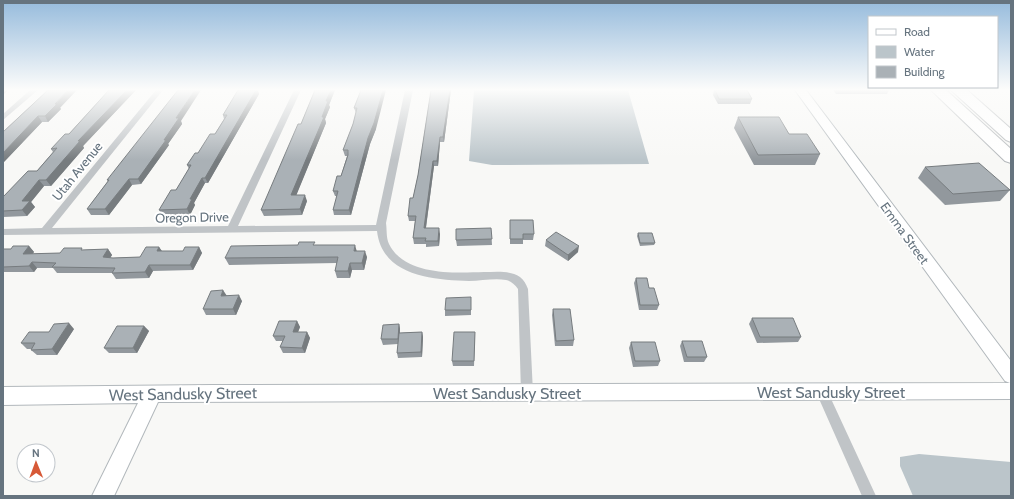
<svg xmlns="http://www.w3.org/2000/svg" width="1014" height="499" font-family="Cabin,sans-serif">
	<rect width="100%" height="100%" fill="#f8f8f6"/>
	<path fill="#bbc5ca" d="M474,90H628L649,164L492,165L469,161Z
		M919,454L1011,462V496H913L900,466V457Z"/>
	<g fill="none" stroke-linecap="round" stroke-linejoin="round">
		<g stroke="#b2b8bc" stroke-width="2">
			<path id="secondary" d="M795,90H806L1011,361V399L158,402L114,496H92L138,403L3,405V387L212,385L1010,383L1005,381Z"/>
		</g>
		<g stroke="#b3b7ba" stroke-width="2">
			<path id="highway" d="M931,90H946L1011,149V163L1005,161Z
				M951,90H967L1011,129V142L1006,140Z"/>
		</g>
		<path fill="#c0c4c7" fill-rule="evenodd" d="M30,90H38L3,120V114Z
			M156,90H163L52,228L228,226L294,90H301L238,226L376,225L405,90H413L386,223C387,229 386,238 389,244C405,276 454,273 484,272C496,272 509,270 520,277C524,280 526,284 528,289L533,393L531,397L527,399L523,397L521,393L518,289C515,285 511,281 506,280C494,278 481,281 469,281C433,280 382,276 377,231L3,235V229L42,228Z
			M822,386L826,388L876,496H862L816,392L818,388Z"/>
		<use href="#secondary" fill="#fff" fill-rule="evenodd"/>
		<use href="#highway" fill="#fff" fill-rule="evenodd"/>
	</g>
	<path fill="#92989d" d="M48,90L61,109L48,122H42L3,163V132Z
		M109,90H136L83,146L84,148L51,186H44L31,202L35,207L27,216L3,217V197L37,171L53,152L51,149L69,134Z
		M315,90H335L329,105L330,107L325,119L326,123L296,195L307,201L302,215L264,216L261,210L301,124Z
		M361,90L376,129L370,144L351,215H334L333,210L337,196H335L333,191L341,176L347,156H345L343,150L353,124L356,113L354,108Z
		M431,90H451L444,142H440L438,166H434L426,228L440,234L439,246L426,247V244H414L413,238L415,221H409L408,216L413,198L418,175Z
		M714,90H747L752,99L750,104H718L713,95Z
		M833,90H889L887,94H836Z
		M257,91L259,94L208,183H205L194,203L195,205L190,215H162L159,210L176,190L189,169L187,165L215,134L224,119L223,115Z
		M738,117L789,134L820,154L815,165H754L734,128Z
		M181,121L182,124L168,144L169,145L141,184L132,185L109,215H91L87,209L108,181L107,180Z
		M925,167L1010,190L1000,201L945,205L918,178Z
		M510,220L534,234L533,240H523V244H510Z
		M491,228L492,245L457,246L456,240Z
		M638,233L655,243L654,245L640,246L637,236Z
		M546,240L578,252L568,261L545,246Z
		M316,245L357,251L367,257L364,270H352L350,278H337L335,271L337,263L229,265L225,258Z
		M29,246L34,252L32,254L60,253L84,250L108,249L112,255L110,258L140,257L159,247L162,251H183L199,247L202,253L193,270L153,271L149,278L116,279L112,273H57L53,268H37L34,272H3V249H11Z
		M636,278L649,288L659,305L657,310H639L634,283Z
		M226,296L242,301L236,315H206L203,309Z
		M471,303V315L445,316V310Z
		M553,309L574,340L573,346H555L552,315Z
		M752,318L801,337L798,342L757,343L749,324Z
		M297,321L300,327L298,332H307L310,338L305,353H283L280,347L283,341H276L273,336Z
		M399,324L400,329V333L422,332L423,337L422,357L398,358L397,353L398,344L383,345L381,339Z
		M144,326L149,331L137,353H109L104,348Z
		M74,329L57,355H37L31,350L32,349H27L21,343L49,332Z
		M475,332V338L474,366H453L452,361Z
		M682,341L707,357L704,362H684L680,346Z
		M631,342L660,361L658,366L633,367L629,348Z"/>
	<path fill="#777c7f" d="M3,90H8L3,95Z
		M68,90H77L60,108L61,109L48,122L45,116Z
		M127,90H136L83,146L84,148L51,186L46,180L78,141Z
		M195,90H201L181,121L182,124L168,144L169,145L141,184L138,179L164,140L176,118Z
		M254,90H258L259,94L208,183L205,178Z
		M331,90H335L329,105L330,107L325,119L326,123L294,201L291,195L322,117L326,101Z
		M383,90H386L376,129L370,144L351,215L349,210L368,138Z
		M450,90H451L444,142L443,137Z
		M38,116L42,122L3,163V153Z
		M440,137V142L438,166L437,161Z
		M433,161L434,166L425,234L424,228Z
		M202,178L205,183L194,203L195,205L190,215L187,209L190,199Z
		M129,179L132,185L109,215L105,209Z
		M39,180L44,186L31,202L35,207L27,216L22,210V201Z
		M305,195L307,201L302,215L300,209Z
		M439,228L440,234L439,246L438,241Z
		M355,245L357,252L354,251Z
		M29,246L34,252L28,260L23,254Z
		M579,246L578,252L568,261V255Z
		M159,247L163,253L157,251Z
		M199,247L202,253L193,270L190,265Z
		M108,249L112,255L107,263L103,257Z
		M365,251L367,257L364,270L362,263Z
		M32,262L37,268L34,272L29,266Z
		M350,263L352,270L350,278L348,271Z
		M149,265L153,271L149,278L145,272Z
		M223,290L227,296H221Z
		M239,295L242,301L236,315L233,309Z
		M297,321L300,327L296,337L293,332Z
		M69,323L74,329L57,355L52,349Z
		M399,324L400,329L399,344L398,339Z
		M144,326L149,331L137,353L133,348Z
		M307,332L310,338L305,353L302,348Z
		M422,332L423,337L422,357L421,352Z"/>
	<path fill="#aab1b6" stroke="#777c7f" d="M48,90H68L55,104H57L45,116H38L3,153V132Z
		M109,90H127L78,141H80L46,180H39L22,201H30L22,210L3,211V197L28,171H37L57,148L51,149L65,134H69Z
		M178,90H195L176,118H179L164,140H166L138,179H129L105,209H87L109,180H107Z
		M238,90H256L205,178H202L190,199H192L187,209L159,210L171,190H176L191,165H187L195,153H198L210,134H215L227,115H223Z
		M315,90H331L326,101H328L322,117H324L291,195H305L300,209L261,210L298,124H301Z
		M361,90H383L374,123L368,138L349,210H333L338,191H333L337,176H341L348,155V150H343L353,124L357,108H354Z
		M431,90H450L443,137H440L437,161H433L424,228H439L438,241H425L426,238H413L416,216H408L410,198H413L418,175Z
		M715,90H747L752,99H719Z
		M738,117H779L789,134H807L820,154L758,155Z
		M979,163L1010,190L953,194L925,167Z
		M510,220H533L534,234H523V239H510Z
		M491,228L492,239L456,240V229Z
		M556,232L579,246L568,255L546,240Z
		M638,233H652L655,243H640Z
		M299,242H315L313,245H355L354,251H365L362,263H350L348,271H335L338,257L225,258L231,246L298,245Z
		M13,246H29L23,254L60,253L64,248H82L81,250L108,249L103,257L113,258L140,257L146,247H159L157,251H183L185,247H199L190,265H149L145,272L112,273L115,268L52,267L56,263L32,262L29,266L3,267V249H11Z
		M636,278H647L649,288H654L659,305H640Z
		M223,290L221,296L239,295L233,309H203L211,291Z
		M471,297V310H445L446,298Z
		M553,309H570L574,340L556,341Z
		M752,318H793L801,337H760Z
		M279,321H297L293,332H307L302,348L280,347L285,336H273Z
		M69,323L52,349L31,350L35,343H21L29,332H49L54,324Z
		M399,324L398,339H381L383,325Z
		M117,326H144L133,348H104Z
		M422,332L421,352L397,353L399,333Z
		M454,332H475L474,361H452Z
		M682,341H702L707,357H687Z
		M631,342H655L660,361H635Z"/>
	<linearGradient id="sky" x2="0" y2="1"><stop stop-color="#96bbdc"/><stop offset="0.56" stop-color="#fcfcfb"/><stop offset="1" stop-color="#fcfcfb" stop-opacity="0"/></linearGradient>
	<rect width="1014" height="160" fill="url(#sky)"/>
	<g text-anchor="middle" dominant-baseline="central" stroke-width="4" stroke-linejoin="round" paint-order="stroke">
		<g font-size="13" fill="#66747f" stroke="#fff">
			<text transform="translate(77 171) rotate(-51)">Utah Avenue</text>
			<text transform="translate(192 217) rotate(-1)">Oregon Drive</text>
			<text transform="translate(905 233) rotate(54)">Emma Street</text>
		</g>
		<g font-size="16" fill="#66747f" stroke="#fff">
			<text x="831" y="392">West Sandusky Street</text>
			<text x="507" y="393">West Sandusky Street</text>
			<text transform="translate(183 394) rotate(-1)">West Sandusky Street</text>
		</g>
	</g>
	<rect width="1014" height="499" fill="none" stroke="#66747f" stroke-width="8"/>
	<rect x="868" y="16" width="130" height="72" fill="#ffffff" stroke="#c2c7cc"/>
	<rect x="876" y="29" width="20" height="6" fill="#ffffff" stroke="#c2c7cc"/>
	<text x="904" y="36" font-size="12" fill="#66747f">Road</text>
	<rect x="876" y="46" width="20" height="12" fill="#bbc5ca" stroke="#c2c7cc"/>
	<text x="904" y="56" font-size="12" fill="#66747f">Water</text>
	<rect x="876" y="66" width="20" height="12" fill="#aab1b6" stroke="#c2c7cc"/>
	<text x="904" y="76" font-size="12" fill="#66747f">Building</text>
	<g transform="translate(36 463) rotate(359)"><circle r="19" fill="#ffffff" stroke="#c2c7cc"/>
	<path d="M0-3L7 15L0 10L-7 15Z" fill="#d75937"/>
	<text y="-6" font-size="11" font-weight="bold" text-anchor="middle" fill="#66747f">N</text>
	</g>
</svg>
